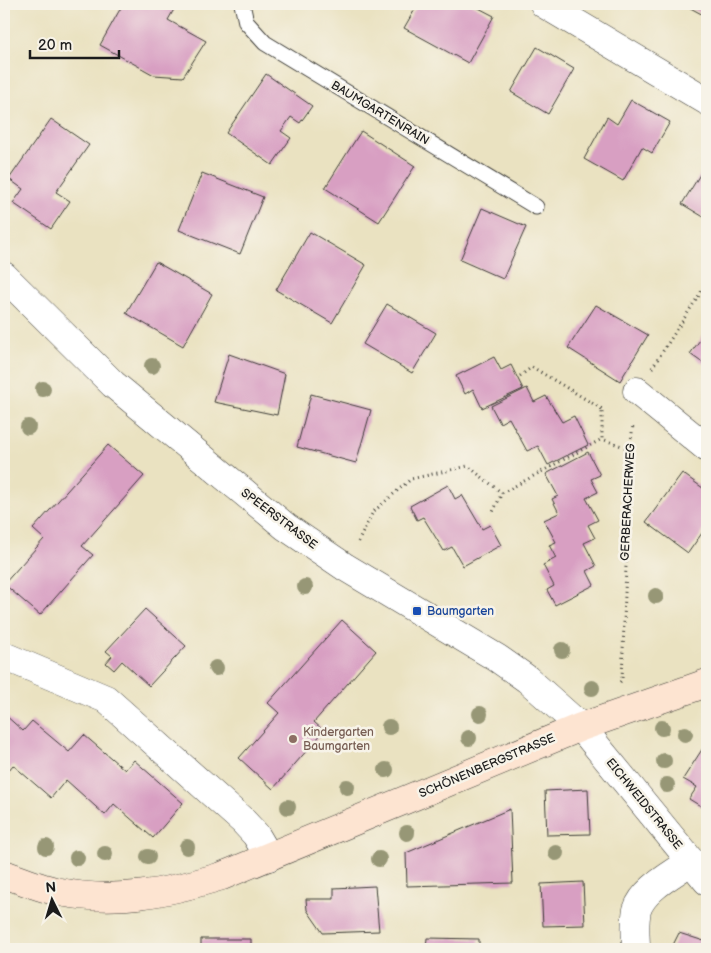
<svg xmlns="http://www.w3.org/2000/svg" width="711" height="953" font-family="'Balsamiq Sans',sans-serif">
	<rect width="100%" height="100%" fill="#f7f3e8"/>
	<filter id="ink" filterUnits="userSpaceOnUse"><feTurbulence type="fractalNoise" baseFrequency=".02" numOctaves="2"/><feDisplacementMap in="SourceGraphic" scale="10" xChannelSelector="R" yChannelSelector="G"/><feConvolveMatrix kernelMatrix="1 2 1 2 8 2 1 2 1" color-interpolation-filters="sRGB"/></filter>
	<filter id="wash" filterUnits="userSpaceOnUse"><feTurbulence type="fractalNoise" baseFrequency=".0096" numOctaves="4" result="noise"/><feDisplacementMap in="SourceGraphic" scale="20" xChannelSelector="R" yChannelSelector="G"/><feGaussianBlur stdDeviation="1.12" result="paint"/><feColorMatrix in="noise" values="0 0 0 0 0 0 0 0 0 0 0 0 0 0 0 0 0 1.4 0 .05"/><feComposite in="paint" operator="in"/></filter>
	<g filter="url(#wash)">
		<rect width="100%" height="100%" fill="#eae2c1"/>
		<g id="blocks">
			<path fill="#d89fc2" d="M123,4H177L168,20L206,41L183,77L154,75L100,45Z
				M418,4H471L494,16L468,63L404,28Z
				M683,4H707V17Z
				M537,47L574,69L548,114L511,92Z
				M266,74L312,106L300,123L291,117L281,131L291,138L272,165L226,133Z
				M631,100L670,122L652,153L642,147L623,181L584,159L607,117L617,124Z
				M51,119L89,145L56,192L70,201L51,229L13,203L23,189L9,179Z
				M361,131L415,166L379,222L325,188Z
				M707,163V219L682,204Z
				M202,173L263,197L240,254L179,230Z
				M482,208L526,227L503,279L460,260Z
				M310,232L366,265L332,323L276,290Z
				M156,262L212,294L183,346L126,313Z
				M387,304L436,333L412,373L363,344Z
				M596,305L648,335L620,381L568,348Z
				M707,330V366L690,354Z
				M229,354L285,374L277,415L214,402Z
				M494,357L501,370L511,365L523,389L482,408L473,389L465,394L456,376Z
				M527,388L534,402L546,396L562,422L574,416L588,445L548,465L538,446L527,451L509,418L500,423L491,406Z
				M311,394L371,410L356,463L297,447Z
				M108,445L144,476L82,546L93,555L40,615L4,584L44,539L33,529Z
				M588,452L600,475L591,479L598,492L586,498L598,520L588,525L595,538L584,543L596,566L587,571L594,585L555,605L547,590L554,586L543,565L556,558L549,545L556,542L544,520L559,513L552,499L558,496L546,474Z
				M682,473L707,491V526L688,553L646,522Z
				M448,485L455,499L462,495L482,529L490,525L501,545L463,566L452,547L444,551L423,517L417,520L410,506Z
				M145,609L186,646L149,686L122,661L114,670L106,663L112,656L106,651Z
				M342,620L376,651L314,722L324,731L273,789L239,758L279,713L268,703Z
				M4,714L23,731L32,721L69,752L84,735L125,770L134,760L183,803L153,838L114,804L105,815L66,780L51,798L13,765L4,776Z
				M703,748L707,750V810L689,799L697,787L683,779Z
				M588,789L590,834L547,835L545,791Z
				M510,809L513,883L407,886L406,853Z
				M583,882L585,925L543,926L541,884Z
				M375,886L379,931L323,933L307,910L306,899H334V888Z
				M679,933L707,942V949H671Z
				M427,938L479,939V949H426Z
				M201,939H251V949H201Z"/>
		</g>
	</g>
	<g filter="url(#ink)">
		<use href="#blocks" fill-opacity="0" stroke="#3b3a35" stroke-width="1"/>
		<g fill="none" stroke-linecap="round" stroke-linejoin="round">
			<g stroke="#3b3a35" stroke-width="17">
				<path id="lane" d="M242,4L246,22L265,43L536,207"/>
			</g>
			<g stroke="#3b3a35" stroke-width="29">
				<path id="street" d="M544,4L707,101
					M4,276L113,384L286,527L345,567L497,658L527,679L581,727L707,881
					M637,391L707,448
					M4,656L106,699L243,821L256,835L269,857
					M636,949C636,937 634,923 637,910C644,888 674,874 691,861"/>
			</g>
			<g stroke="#3b3a35" stroke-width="29">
				<path id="secondary" d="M4,874C21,880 38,887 55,891C114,904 166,893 222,876L581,727L707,683"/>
			</g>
			<path stroke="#3b3a35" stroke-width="3" stroke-dasharray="1 4" stroke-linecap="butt" d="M652,368L707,283
				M520,376L532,367L602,409V439L630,449
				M502,493L602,439
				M358,542L373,512L411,479L468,466L502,493L492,514
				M620,682L622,680L630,449L633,425"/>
			<use href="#lane" stroke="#fff" stroke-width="15"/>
			<use href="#street" stroke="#fff" stroke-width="28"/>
			<use href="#secondary" stroke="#fde4d1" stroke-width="28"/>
		</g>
		<g fill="#979776">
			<circle cx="152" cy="366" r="8"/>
			<circle cx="43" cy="389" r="8"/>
			<circle cx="28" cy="427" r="8"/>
			<circle cx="305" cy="587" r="8"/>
			<circle cx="656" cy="596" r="8"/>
			<circle cx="562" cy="650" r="8"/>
			<circle cx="216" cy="668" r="8"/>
			<circle cx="592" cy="688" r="8"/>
			<circle cx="480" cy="714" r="8"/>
			<circle cx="389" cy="727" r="8"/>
			<circle cx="662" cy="728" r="8"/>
			<circle cx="685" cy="734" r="8"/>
			<circle cx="469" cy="738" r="8"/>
			<circle cx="664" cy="761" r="8"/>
			<circle cx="386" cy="770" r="8"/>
			<circle cx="667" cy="785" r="8"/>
			<circle cx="347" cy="787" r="8"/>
			<circle cx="288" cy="807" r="8"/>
			<circle cx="407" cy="833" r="8"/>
			<circle cx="46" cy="847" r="8"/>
			<circle cx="187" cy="847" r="8"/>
			<circle cx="556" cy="853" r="8"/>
			<circle cx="105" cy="854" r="8"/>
			<circle cx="148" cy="857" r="8"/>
			<circle cx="77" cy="858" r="8"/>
			<circle cx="379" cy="859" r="8"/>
		</g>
	</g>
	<rect fill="#1a4fb4" stroke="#f7f3e8" stroke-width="2" x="412" y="606" width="10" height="10" rx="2.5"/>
	<circle fill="#8d6e63" stroke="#f7f3e8" stroke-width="2" cx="293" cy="739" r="5"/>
	<g text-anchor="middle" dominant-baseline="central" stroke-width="5" stroke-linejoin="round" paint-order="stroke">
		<g font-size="12" fill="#1c1c1c" stroke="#f7f3e8">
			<text transform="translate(380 113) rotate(31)">BAUMGARTENRAIN</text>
			<text transform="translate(628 502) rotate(-87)">GERBERACHERWEG</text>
			<text transform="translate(279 519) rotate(37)">SPEERSTRASSE</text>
			<text transform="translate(487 766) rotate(-23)">SCHÖNENBERGSTRASSE</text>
			<text transform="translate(644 804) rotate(51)">EICHWEIDSTRASSE</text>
		</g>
		<g font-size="12" fill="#164399" stroke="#f7f3e8" text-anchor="start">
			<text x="427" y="611">Baumgarten</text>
		</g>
		<g font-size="12" fill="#785e54" stroke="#f7f3e8" text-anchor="start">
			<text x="303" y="732">Kindergarten<tspan x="303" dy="14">Baumgarten</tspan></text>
		</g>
	</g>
	<rect width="711" height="953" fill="none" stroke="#f7f3e8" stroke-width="20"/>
	<g transform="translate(52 900) rotate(355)" stroke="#f7f3e8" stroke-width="4" paint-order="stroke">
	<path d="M0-4L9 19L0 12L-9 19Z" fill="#1c1c1c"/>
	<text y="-8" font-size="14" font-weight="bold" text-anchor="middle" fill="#1c1c1c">N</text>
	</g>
	<path d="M30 50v8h89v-8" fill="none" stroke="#1c1c1c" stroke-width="2.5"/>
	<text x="38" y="50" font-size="15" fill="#1c1c1c" stroke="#f7f3e8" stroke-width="4" paint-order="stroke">20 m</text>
</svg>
